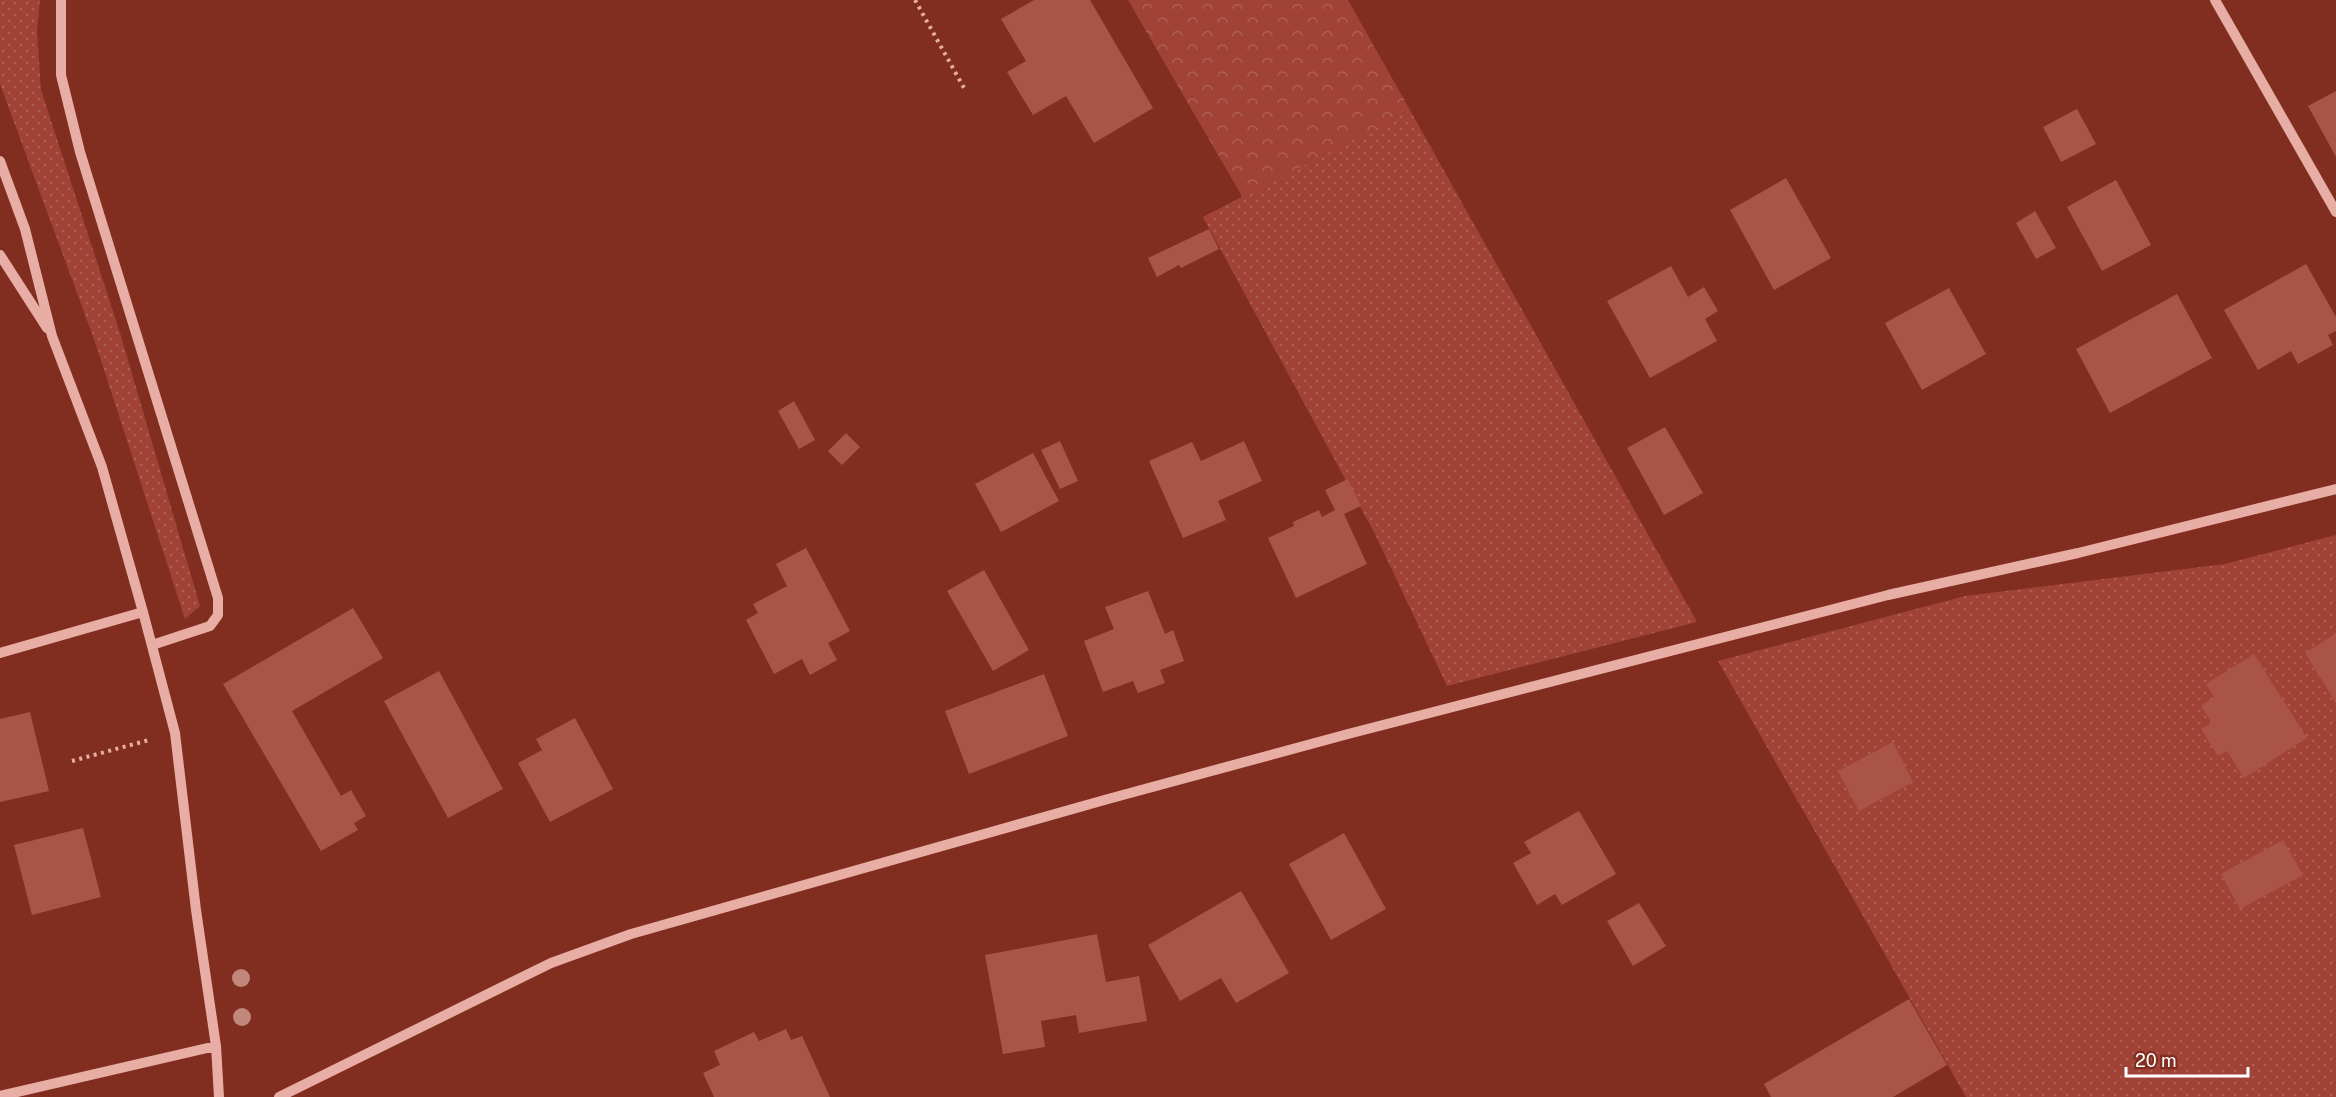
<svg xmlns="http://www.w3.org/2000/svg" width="2336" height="1097" font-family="'Public Sans',sans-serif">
	<defs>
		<pattern id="grass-dots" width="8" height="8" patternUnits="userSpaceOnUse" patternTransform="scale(1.5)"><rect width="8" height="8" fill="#a04336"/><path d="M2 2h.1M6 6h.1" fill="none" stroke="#ae5f54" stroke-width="1.8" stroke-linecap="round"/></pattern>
		<pattern id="forest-crowns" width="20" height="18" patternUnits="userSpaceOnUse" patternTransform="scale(1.5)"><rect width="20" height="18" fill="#a04336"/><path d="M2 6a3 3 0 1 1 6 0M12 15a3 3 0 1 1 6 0" fill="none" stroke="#ae5f54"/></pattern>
	</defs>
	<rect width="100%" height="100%" fill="#812d1f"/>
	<path fill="url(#grass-dots)" d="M0,0H40L37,31L41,90L120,333L200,606L185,619L95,342L0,84Z
		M1410,110L1697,622L1447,686L1375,534L1203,217Z
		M2336,535V1097H1966L1718,661L1965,596L2225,564Z"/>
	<path fill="url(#forest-crowns)" d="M1128,0H1348L1410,110L1243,198Z"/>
	<path fill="#aa5447" d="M1034,0H1090L1153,108L1094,143L1066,96L1033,115L1007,72L1026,61L1001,19Z
		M2336,91V157L2308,106Z
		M2077,109L2096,144L2061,162L2043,127Z
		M1786,178L1831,258L1774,290L1730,210Z
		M2116,180L2151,245L2102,271L2067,207Z
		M2035,211L2056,248L2036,259L2016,223Z
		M1209,229L1219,249L1181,268L1179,265L1157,277L1148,258Z
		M2306,264L2336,317V331L2328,335L2333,345L2298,364L2291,351L2258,370L2224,310Z
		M1671,266L1688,297L1704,287L1718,311L1705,319L1717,341L1650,378L1607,301Z
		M1949,288L1986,354L1922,390L1885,323Z
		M2177,294L2212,358L2110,413L2076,349Z
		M794,401L815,440L799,449L778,411Z
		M1665,427L1703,493L1664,515L1627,448Z
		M846,433L860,447L842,465L828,451Z
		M1060,441L1078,481L1060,489L1041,450Z
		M1244,441L1262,481L1218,501L1226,520L1183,538L1149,461L1192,442L1201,461Z
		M1033,453L1059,501L1001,532L975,484Z
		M1348,479L1361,506L1344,514L1367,564L1296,598L1268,538L1294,526L1293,522L1319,510L1322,517L1335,510L1325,490Z
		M806,548L850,631L828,643L837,660L810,675L802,659L774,674L746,620L758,613L753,604L787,586L776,564Z
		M984,570L1029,650L993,671L947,591Z
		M1148,591L1165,634L1173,630L1184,661L1160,670L1165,683L1138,693L1133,681L1103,692L1084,641L1114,629L1105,607Z
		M353,608L383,658L292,711L341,796L351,790L366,816L354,823L358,830L321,851L223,684Z
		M2336,633V703L2305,653Z
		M2254,654L2307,738L2244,778L2227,751L2218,756L2201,729L2212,723L2201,706L2214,697L2206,684Z
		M439,671L503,789L448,818L384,701Z
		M1044,674L1068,736L969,774L945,711Z
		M30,712L49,791L0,802V719Z
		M575,718L613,789L550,822L518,763L542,750L536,739Z
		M1893,742L1913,782L1859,811L1838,771Z
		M1579,811L1616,874L1562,905L1555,894L1537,905L1513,863L1531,853L1524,842Z
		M83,828L101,897L32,915L14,845Z
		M1344,833L1386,909L1331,940L1289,864Z
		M2283,840L2303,875L2240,909L2221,874Z
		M1241,891L1289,973L1236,1003L1221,978L1180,1001L1148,945Z
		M1639,903L1666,946L1633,966L1607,921Z
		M1097,934L1106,982L1139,976L1147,1021L1079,1033L1076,1015L1041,1021L1045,1047L1003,1054L985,955Z
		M1909,999L1947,1065L1893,1097H1771L1764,1084Z
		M786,1029L791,1040L802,1036L830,1097H714L703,1073L720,1065L714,1051L754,1032L759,1041Z"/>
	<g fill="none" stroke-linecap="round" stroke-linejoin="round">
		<path stroke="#e8ada4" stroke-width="4" stroke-dasharray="3 4.5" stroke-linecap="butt" d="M915,0L964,88
			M72,761L149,740"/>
		<path stroke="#e8ada4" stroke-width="10" d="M61,0V75L80,152L218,598V615L210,626L152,645
			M2215,0L2336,212
			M0,161L25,229L52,336L102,467L143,612L175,733L196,910L216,1046L219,1097
			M0,255L47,328
			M0,653L143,612
			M0,1096L216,1046
			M279,1097L551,963L631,934L1108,799L1348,734L1888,595L2078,553L2336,489"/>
	</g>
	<g fill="#c1867c">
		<circle cx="241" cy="978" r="9"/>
		<circle cx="242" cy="1017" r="9"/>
	</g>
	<path d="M2126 1067v9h122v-9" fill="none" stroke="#ffffff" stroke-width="3"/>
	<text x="2135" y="1067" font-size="18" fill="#ffffff" stroke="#812d1f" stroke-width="4.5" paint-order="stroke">20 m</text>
</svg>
